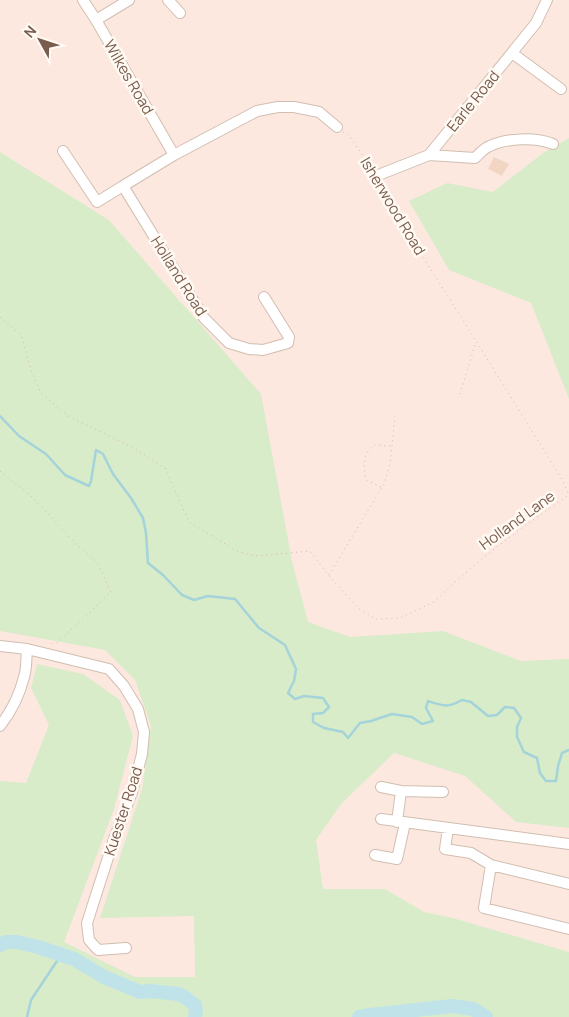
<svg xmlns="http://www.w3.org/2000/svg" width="569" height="1017" font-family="Manrope,sans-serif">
	<rect width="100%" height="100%" fill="#fdf6ec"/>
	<path fill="#fde8e0" d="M0,0H569V1017H0Z"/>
	<path fill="#d8ecc9" d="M569,138V399L531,303L449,270L409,201L447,183L493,192L543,153Z
		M0,152L109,220L261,394L292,561L308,622L350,637L443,631L521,661L569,659V828L516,822L465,776L394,753L341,804L316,840L323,889H385L424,912L453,918L569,952V1017H0V781L26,783L49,725L31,688L37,664L83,674L120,700L133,736L114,809L64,942L135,977H195L194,916L100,918L142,789L151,726L135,680L105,650L0,631Z"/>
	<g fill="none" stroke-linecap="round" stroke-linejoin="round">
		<path stroke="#a5d3da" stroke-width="2.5" d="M0,416L19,436L46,454L65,475L89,486L91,481L96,450L103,454L113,474L131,498L143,518L146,533L148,563L163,575L182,595L194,600L208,596L235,599L259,628L285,645L296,669L294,681L288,693L295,699L304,696L323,698L329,707L323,713L313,714V722L324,728L343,732L348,738L360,723L371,721L392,714L412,717L422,724L433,721L426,708L428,701C443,706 448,708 462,700L471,702L488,716L497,715L505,707L514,708L521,718L517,727V737L524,752L537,758L540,773L546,781H556L558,766L562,753L569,750
			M399,1012L400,1017
			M27,1017L31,1000L61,955"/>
		<path stroke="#bfe3e8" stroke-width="14" d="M0,945L6,942H17L38,947L74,959L104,977L140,992L150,991L178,994L183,996L195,1005L196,1010L195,1017
			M359,1017L370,1015L452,1006L473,1009L486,1017"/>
	</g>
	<path fill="#f3d5c3" d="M494,157L509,164L502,176L488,169Z"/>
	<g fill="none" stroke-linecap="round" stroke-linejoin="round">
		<g stroke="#d1beb0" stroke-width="12">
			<path id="minor" d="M83,0L96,20L174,155
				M168,0L180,13
				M96,20L129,0
				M512,53L561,89
				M63,151L97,202L123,186L204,318L229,343L249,349L263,350L288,343L289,337L264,297
				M429,155L475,158C479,154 484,148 490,146C506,138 536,137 553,144
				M376,176L429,155L536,23L547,0
				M123,186L174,155L257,111L278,107H294L319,112L337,127
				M0,646L27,649L109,669L124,686L138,709L144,732L142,754L132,792L113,842L87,923L89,940L98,950L126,948
				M0,726C11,712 20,693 24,677C27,668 26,658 27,649
				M381,787L401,791L443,792
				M381,819L569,844
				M397,822L401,791
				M448,828L445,849L471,853L491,865L569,884
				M375,855L397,859L405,823
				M491,865L484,908L569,929"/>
		</g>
		<path stroke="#d9b8a5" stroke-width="1" stroke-dasharray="1 4" stroke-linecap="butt" d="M343,132L349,135L371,168
			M381,184L394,211L476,341L563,481L569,495
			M0,317L21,335L32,373L41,393L68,416L134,448L165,468L189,522L237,551L255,556L310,551L329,576L358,608L376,619L400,618L434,602L455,582L493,550L523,527L569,495
			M460,394L476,342
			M0,471L31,496L77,545L97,562L111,592L57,643L50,644
			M381,487L366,480C364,466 361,455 374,445L390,446
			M329,575L384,484L390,464L395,416"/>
		<use href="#minor" stroke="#fff" stroke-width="10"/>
	</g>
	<g text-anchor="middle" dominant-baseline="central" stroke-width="5" stroke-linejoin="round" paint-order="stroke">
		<g font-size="15" fill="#7a5c4d" stroke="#fffaf3">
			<text transform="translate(129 77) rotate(60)">Wilkes Road</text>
			<text transform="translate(473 101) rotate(-51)">Earle Road</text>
			<text transform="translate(393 206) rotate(59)">Isherwood Road</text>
			<text transform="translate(179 276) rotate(58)">Holland Road</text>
			<text transform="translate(517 520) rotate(-36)">Holland Lane</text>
			<text transform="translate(123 811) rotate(-72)">Kuester Road</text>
		</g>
	</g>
	<g transform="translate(40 40) rotate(310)" stroke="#fffaf3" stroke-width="4" paint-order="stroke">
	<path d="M0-4L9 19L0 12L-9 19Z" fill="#7a5c4d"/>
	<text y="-8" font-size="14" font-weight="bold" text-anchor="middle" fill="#7a5c4d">N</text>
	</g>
</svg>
